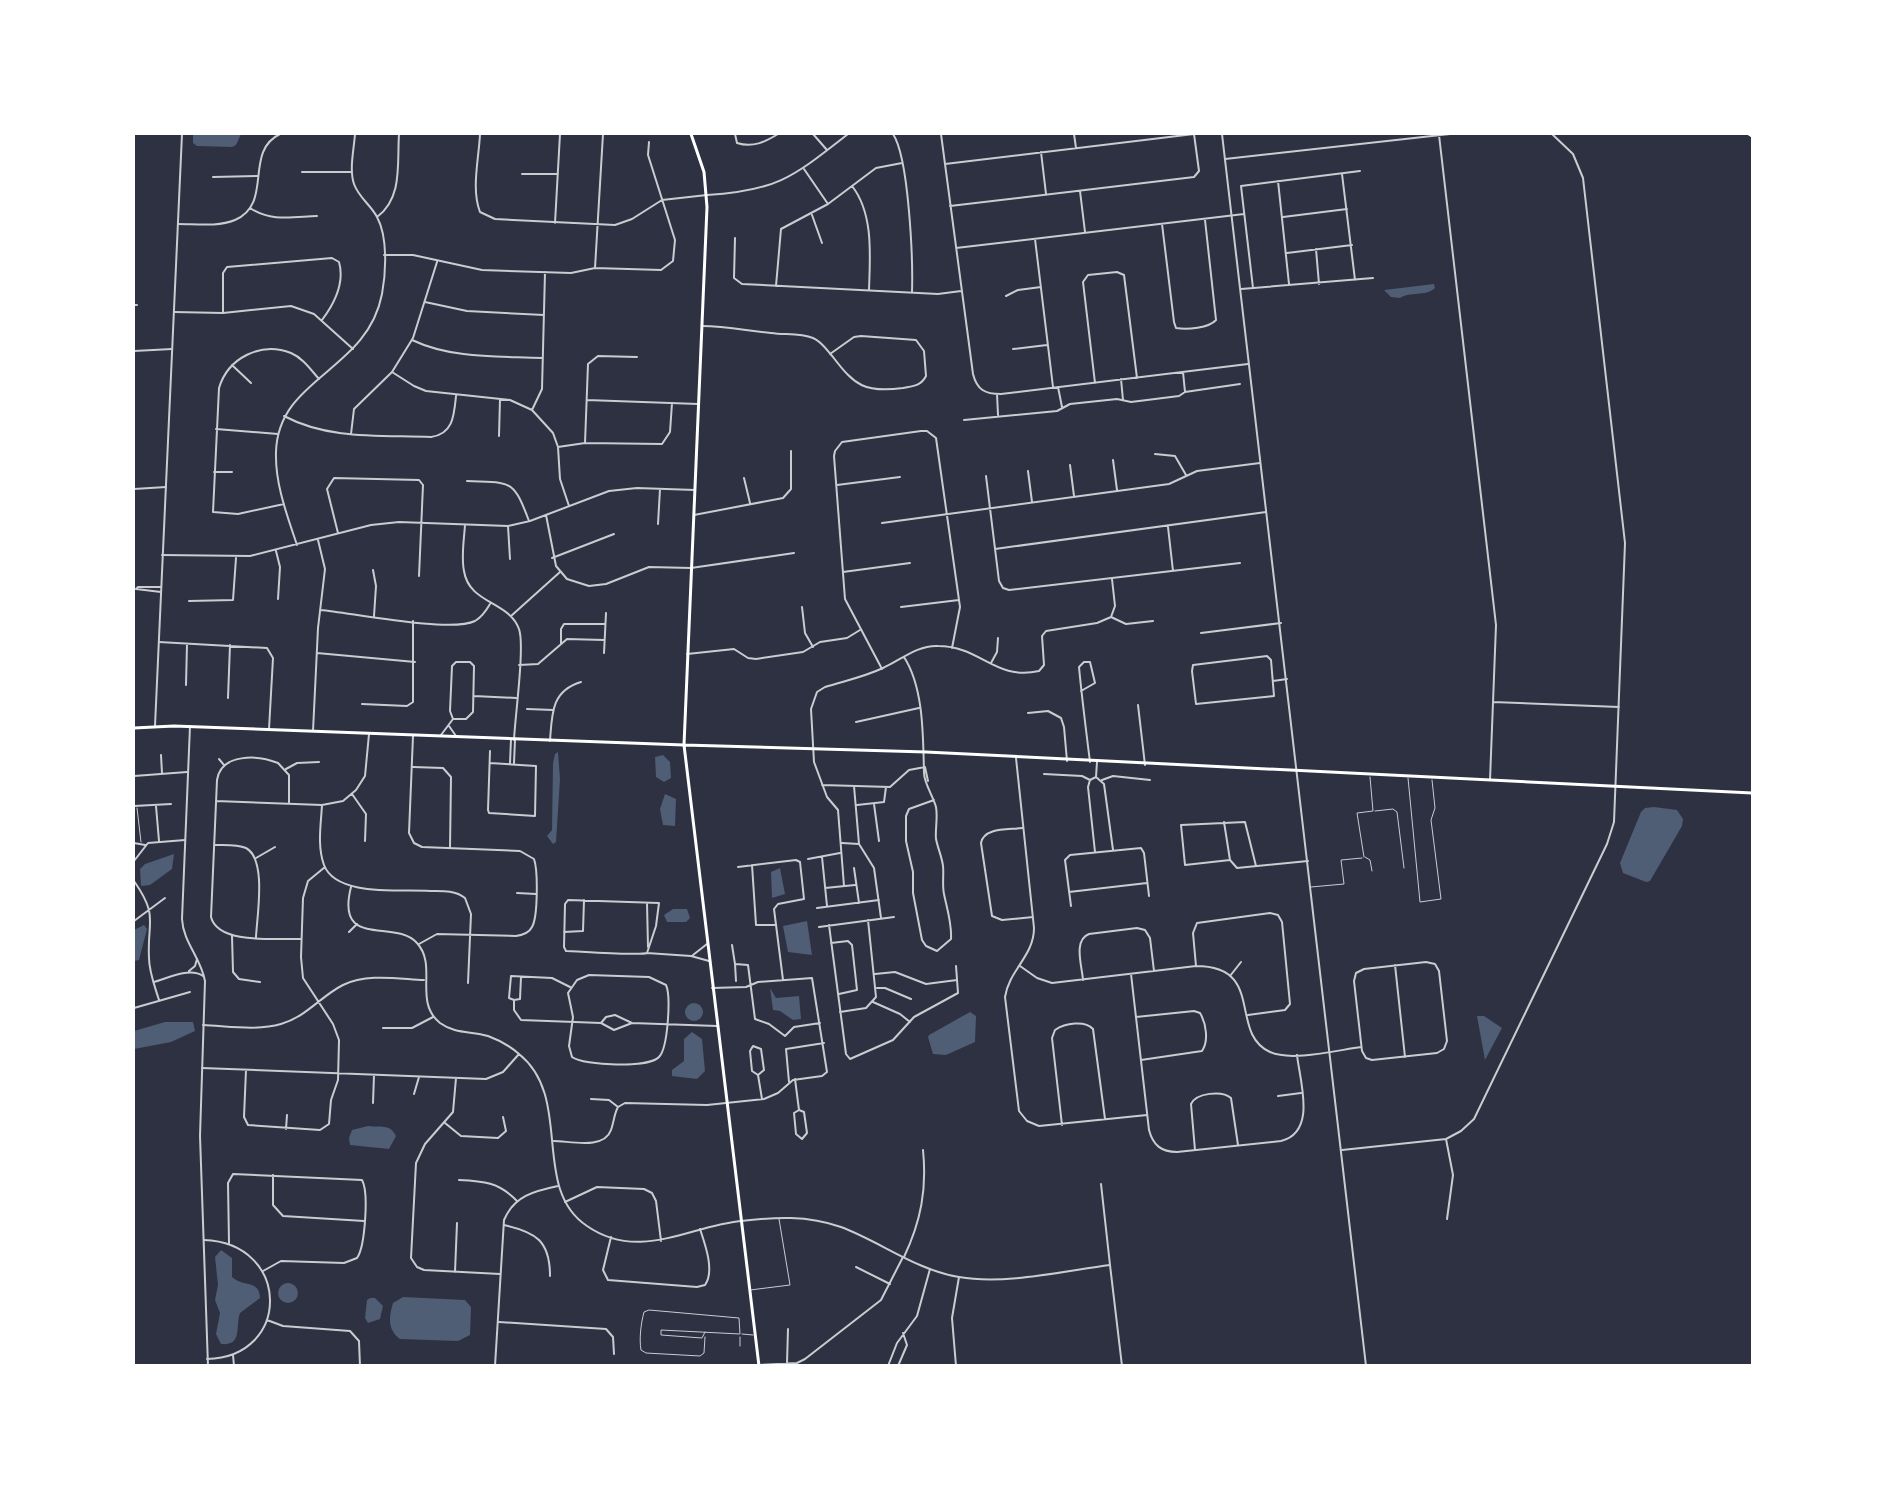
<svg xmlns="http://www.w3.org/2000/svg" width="1886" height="1499" font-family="Montserrat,sans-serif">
	<rect width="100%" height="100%" fill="#2d3142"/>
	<path fill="#4f5d75" d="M193,134H241L236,145L232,147L197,146L193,143Z
		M1434,284L1435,288C1425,297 1411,291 1400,298L1391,297L1384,290Z
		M558,752L560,779L556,842L553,844L547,836L552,830L553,763L555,754Z
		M663,755L670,762L671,778L664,782L656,777L655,757Z
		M665,794L676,799L675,826L663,825L660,809Z
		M1654,807L1677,810L1683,819L1682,826L1650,881L1646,882L1623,873L1620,863L1641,812L1645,808Z
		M174,854L172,869L150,885L141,886L140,869L145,864Z
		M780,868L785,894L772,898L771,872Z
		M673,909H687L690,918L686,922H667L664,915Z
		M807,921L812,955L788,952L783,926Z
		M144,925L147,929L139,960L134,961V930Z
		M770,988L776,998L799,996L801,1019L793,1020L780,1011L773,1010Z
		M685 1012a9 9 0 1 1 18 0a9 9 0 1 1-18 0Z
		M970,1012L976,1016L975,1042L946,1055L933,1054L928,1037L929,1035Z
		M1477,1016H1484L1502,1028L1485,1060Z
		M165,1022H193L195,1031L171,1042L134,1049V1031Z
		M692,1032L702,1039L705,1071L697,1079L672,1076V1070L684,1061V1039Z
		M368,1126C380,1128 390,1123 396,1136L389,1149L350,1145L349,1138L352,1130Z
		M221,1250L232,1258V1277C244,1288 259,1279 260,1298L240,1313C235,1327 243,1346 221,1344L216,1334L220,1313L215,1300L218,1285L215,1257Z
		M278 1293a10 10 0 1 1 20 0a10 10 0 1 1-20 0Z
		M403,1297L465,1300L471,1307L470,1335L458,1341L400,1339C387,1329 389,1317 393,1303Z
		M370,1298H375L383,1306L380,1319L368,1323L365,1318L367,1300Z"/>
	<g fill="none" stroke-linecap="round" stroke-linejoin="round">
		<path stroke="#caccd0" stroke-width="1" d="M1408,778L1420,902L1441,899L1431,820L1435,808L1432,780
			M137,808L141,842
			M1375,811L1393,809L1397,812L1404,868
			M1364,857L1357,813L1373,811L1370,777
			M1365,857L1370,860L1372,871
			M1311,887L1344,884L1341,860L1362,858
			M750,1290L790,1285L779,1219
			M742,1334L753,1335
			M705,1337L704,1353L700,1356L646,1353L641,1350C639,1339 641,1323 644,1312L649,1310L739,1318L740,1334L661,1330V1335L702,1338L705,1332
			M740,1346V1337"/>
		<path stroke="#caccd0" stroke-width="2" d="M480,134C479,158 471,189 480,212L495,219L615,225L632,219L662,200L707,195
			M735,134L737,143C753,148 765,142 778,134
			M813,134L827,150
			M893,134C909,158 913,260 912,292
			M941,134L973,374C977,390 985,394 1001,394L1248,364
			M1074,134L1076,148
			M1439,135L1496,625L1490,780
			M1041,152L1046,194
			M1225,159L1450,134
			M945,164L1194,134
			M804,169L828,204
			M302,172H352
			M522,174H558
			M1342,174L1355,280
			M213,177L258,176
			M1278,181L1289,284
			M852,186C874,214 870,257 869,290
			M1080,191L1085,232
			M950,206L1194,177L1199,171L1194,134
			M250,208C271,222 292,217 317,216
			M812,215L822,243
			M377,217C403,198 397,163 399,134
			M1283,217L1347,209
			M555,223L560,134
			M178,224C196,224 218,227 235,220C274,203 243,152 280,134
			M1162,224L1174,322L1176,328C1187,330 1209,328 1216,320L1205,220
			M735,238L734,278L742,284L938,294L961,291
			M1035,239L1053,387
			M956,248L1244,214
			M1316,249L1319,284
			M1287,253L1352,245
			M384,255H413L482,270L571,273L595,268L661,270L673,261L675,240L648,155L649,142
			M595,268L603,134
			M776,286L781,229L828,204L876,168L902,163
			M1253,288L1241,186L1360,171
			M1241,289L1373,278
			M1006,296L1018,290L1041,287
			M425,302L467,311L544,315
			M134,305H137
			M174,312L223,313L291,306L314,314L353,349
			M223,313V273L227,267L332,258L339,262C345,283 334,304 322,320
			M702,326C727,326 748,331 771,333C785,335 800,333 813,338C821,341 827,350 833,357C855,386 865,393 903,388C913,386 921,386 926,376L924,351L916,340L861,336L854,337L830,354
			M412,340C452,359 499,356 542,358
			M1013,349L1047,345
			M134,351L172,349
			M232,365L251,383
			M392,372L414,386L426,391L510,400L532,410L553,433L558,447L560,479L569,506
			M1121,379L1123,400
			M1095,383L1083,282L1088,275L1117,272L1124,275L1137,378
			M1058,387L1062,407
			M1185,392L1240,384
			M997,394L998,415
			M587,400L698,404
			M532,410L542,389L545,272
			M284,416C329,440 381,435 431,437C453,434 454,416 456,396
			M964,420L1057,411L1070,404L1117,399L1131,402L1179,396L1185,392L1183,372
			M216,429L278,434
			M351,434L354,409L392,372L413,338L437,262
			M499,436L500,399
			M585,443L588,364L598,356L637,357
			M558,447L585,443L662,444L670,432L672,403
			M1155,454L1175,456L1186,475
			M1113,460L1117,490
			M1070,465L1074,496
			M1028,471L1032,502
			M214,472H232
			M986,476L999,581L1003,588L1009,590L1240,563
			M744,478L750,503
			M467,481C511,483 513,478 529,521
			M837,485L900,477
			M134,489L166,487
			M284,504L238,514L213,512L219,388C228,358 261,341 291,353C303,358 311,370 319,379
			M546,515L556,566L567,579L589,586L606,584L649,567L691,568L794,553
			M694,515L783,498L791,489V451
			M882,523L1169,484L1197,471L1260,463
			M658,524L660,489
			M465,525C464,540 461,557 464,571C469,604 509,601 519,629C525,646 515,717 514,740
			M508,526L510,559
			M1168,527L1173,571
			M338,533L327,489L334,478L419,480L423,485L419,576
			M297,545C287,515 275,484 276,452C278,377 367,372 382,294C386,273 388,237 377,217C371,205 359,198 354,184C349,169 354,149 355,134
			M995,549L1266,512
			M276,551L280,567L278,599
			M162,555L250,556L371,525L399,522L508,526L530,521L609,491L637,488L695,490
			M552,558L614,534
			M373,570L376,586L374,616
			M843,572L910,563
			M134,573V633
			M136,589L138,587H161
			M136,589L161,592
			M189,601L233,600L236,558
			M802,607L805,633L813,647
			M901,607L959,600
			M321,610C352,613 450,633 475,621C482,617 486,611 490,604
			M511,616L560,572
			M1111,617L1126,624L1153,621
			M1111,617L1115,606L1112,579
			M1201,633L1281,623
			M159,642L267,648L273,658L269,729
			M561,644V629L564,624H605
			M317,653L415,662
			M604,653L606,613
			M687,654L734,649L748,658L756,659L803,652L820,642L847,638L860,630
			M1267,656L1271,660L1274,696L1196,704L1192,671L1193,665Z
			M904,657C924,688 923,737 924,773C924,783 933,796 936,807C938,818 935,829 936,839C938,849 942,857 943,866C944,875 942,885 944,894C947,909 952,923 951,939L937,951L926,946L922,940L913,893V872L906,841V816L909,809L934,800
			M456,662H470L474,666L473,712L466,719H453L450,711L452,666Z
			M991,663L997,652L998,638
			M519,665L538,664L567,639L604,640
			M882,669L845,599L834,456L835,451L842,442L921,431H927L936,438L960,607L952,648
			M1273,681L1287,679
			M186,685L187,644
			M1081,691L1095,683L1090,662H1084L1079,667C1082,699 1086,730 1090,762
			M474,696L516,698
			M228,698L230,645
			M1493,702L1619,707
			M362,704L407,706L413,702V621
			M1138,705L1145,765
			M527,709L553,710
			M1028,713L1048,711L1061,718L1064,727L1067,761
			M856,722L919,708
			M449,726L456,736
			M313,731L318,628L325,569L318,540
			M441,735L453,719
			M413,736L409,833L414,843L422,847L520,851L534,859C538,870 538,917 532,927C529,933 523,935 516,936L437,934L419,944
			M550,741C552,714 551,691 581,682
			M161,755L162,773
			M1016,758L1034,928C1034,956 1009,970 1005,997L1019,1111L1027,1121L1039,1126L1147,1115
			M219,759L224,765
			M490,763L536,766L535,816L489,813L488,810L490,751
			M510,763L511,739
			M514,763L515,740
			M413,767L443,768L451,777L450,848
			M925,767L928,781
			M286,769L297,763L319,762
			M1044,774L1082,776L1090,780
			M134,776L187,772
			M1096,777L1104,784L1113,850
			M1102,780L1113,776L1150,780
			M822,785L890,787L909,770L925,767
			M854,786L859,844
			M352,794L366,814L365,841
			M216,801L322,805L343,801L356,790L365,776L369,734
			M289,804V775L278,763C258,755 221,753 217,780L211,917C218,945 277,938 301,939
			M874,804L879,841
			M322,805C321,824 317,846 324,865C336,897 401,889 430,891C442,891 455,890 465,898L471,914L468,983
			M857,805L884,802L886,787
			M134,806L171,804
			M156,806L159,841
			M1224,822L1230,860L1237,868L1308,861
			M1022,828C1009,830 984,827 981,843L992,916L1002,920L1033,917
			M134,843L145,845
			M842,843L859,844L874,868L881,918
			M214,845C224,845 237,844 246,848C267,859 257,916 256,937
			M1095,852L1088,787L1090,780L1096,777L1097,762
			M822,857L827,906
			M256,858L275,847
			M808,859L840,853
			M1230,860L1185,865L1181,825L1245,822L1256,866
			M134,861L148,843L185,840
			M752,865L756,925H776
			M738,867L796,860L800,862L804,899L778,904L774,909L783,980
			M854,868L859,903
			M134,881C159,917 147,920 149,958C149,972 155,987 159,1000
			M844,886L838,810L827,797L814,762L811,709L817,692L825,687C844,681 864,677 883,668C901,660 917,645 938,646C981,646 995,681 1039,671L1044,665L1042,636L1046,631L1097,623L1111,617
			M351,887C335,950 395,918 417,943C438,966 413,1001 440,1023C455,1034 471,1031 488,1036C499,1040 510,1046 519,1054C574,1098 530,1188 587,1226C639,1262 689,1226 741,1221
			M825,888L855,885
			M1069,892L1147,883
			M517,893L536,894
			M568,900L659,903L656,926L647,953C639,956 580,951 566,951L564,947L565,904Z
			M647,903L648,947
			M1071,906L1065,860L1070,855L1141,848L1144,853L1149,896
			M817,908L879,900
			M134,921L165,898
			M829,925L846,1054L850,1059L893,1040L914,1017L958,993L956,966
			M819,927L894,917
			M349,932L357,924
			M564,932L583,931L584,900
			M232,936L233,972L239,979L260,982
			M831,943L848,941L852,945L857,990L839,994
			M732,945L735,964
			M647,953L691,956L709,961
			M693,955L707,944
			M1426,962L1435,964L1439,971L1447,1041L1444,1049L1437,1053L1372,1060L1366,1058L1362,1051L1354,981L1356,973L1364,969Z
			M1395,965L1405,1057
			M1020,966L1037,978L1052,983L1196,966C1266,966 1228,1033 1270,1052C1291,1062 1338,1050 1361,1047
			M1196,966L1193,933L1197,923L1270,913L1278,915L1282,922L1290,1004L1285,1010L1248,1015
			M189,971L195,966L197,959
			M875,974L895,972L926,984L957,980
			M1131,974L1149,1130C1153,1145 1161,1152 1177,1152L1281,1141C1317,1132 1300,1082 1297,1055
			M589,975L649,977L666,985C671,996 668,1048 659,1057C649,1068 584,1066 572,1057L569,1046L573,1017L568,993L577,980Z
			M1230,976L1241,962
			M1083,980C1082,966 1073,940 1089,934L1137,928L1145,930L1150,938L1154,971
			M736,981L735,964L748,965L755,1019L769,1024L785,1036L794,1027L820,1023
			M154,982C168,978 190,967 203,976
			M570,987L552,978L511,976L509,998L514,1000V1010L521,1020L601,1023L614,1030L632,1023
			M877,988H885L911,999
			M514,1000L520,999L521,977
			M873,1002L900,1014L910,1022
			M134,1008L190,992
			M840,1012L866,1008L876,997L868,920
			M1136,1017L1194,1011L1200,1013C1206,1023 1209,1041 1202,1051L1141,1060
			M601,1023L606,1017L615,1015L632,1023L717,1026
			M203,1025C228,1026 257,1031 281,1024C306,1017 321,996 343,985C367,973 399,979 424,980
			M383,1028H412L433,1017
			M753,1046L761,1049L764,1070L758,1075L752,1071L750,1051Z
			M202,1068L486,1079L503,1072L519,1054
			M246,1070L244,1117L248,1125L320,1130L329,1124L331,1100L338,1080L339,1040L333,1024L303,978L301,957L303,898L308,881L325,867
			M758,1075L762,1099
			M456,1078L453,1112L425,1144L416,1163L411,1258L417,1267L424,1270L500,1274
			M795,1079L799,1110L804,1112L807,1133L802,1139L796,1134L794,1113L799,1110
			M789,1082L786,1049L824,1043
			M414,1094L419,1077
			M1278,1096L1301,1093
			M591,1099L609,1100L618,1107
			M373,1103L374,1075
			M445,1123L461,1136L498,1138L506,1131L503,1117
			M1062,1125L1052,1038L1055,1030C1065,1023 1085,1020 1093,1029L1105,1119
			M286,1129L287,1115
			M1446,1139L1453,1175L1447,1219
			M554,1141C570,1141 604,1150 611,1130C614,1122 614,1114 618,1107L625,1103L707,1105L764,1099L778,1093L793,1080L822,1076L827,1072L812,978L758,982L746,987L712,988
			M1195,1150L1191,1104C1196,1093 1222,1090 1231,1098L1238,1145
			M1342,1150L1446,1139L1461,1131L1474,1119L1607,844L1614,822L1625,543L1583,178L1573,154L1552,134
			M273,1175V1205L283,1216L364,1221
			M459,1180C483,1181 499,1182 517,1201
			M1101,1184L1110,1265
			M565,1202L597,1187L644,1189L652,1193L656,1201L661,1241
			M504,1225C536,1232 550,1241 550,1276
			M611,1237L603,1270L608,1280L697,1287L705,1285C715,1271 705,1244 700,1229
			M204,1240C291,1243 292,1357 207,1359
			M229,1243L228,1183L233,1174L362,1180C369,1192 365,1247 357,1258L344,1263L281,1261L263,1271
			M904,1257C921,1221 927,1189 923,1150
			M856,1267L890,1284
			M455,1272L457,1223
			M267,1320L283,1326L350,1331L359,1341L360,1366
			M499,1322L606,1329L613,1337L614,1354
			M233,1355L234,1366
			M787,1363L788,1329
			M496,1365L508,1366
			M759,1365L797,1363L805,1359L881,1300L903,1257
			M495,1366L504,1220C514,1196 534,1191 558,1186
			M888,1366L897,1343L917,1316L930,1269
			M898,1366L907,1345L903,1333
			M956,1366L952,1318L959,1277"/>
		<path stroke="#caccd0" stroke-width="2" d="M1222,134L1366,1366
			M707,195C778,191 794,176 848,134
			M155,726L182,134
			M190,726L182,919C183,942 201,958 205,981L200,1136L208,1366
			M741,1221C775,1217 807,1215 841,1227C881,1242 916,1270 959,1277C1005,1285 1064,1271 1110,1265L1122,1366"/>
		<path stroke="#fff" stroke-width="3" d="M1749,134L1752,136
			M134,728L174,726L684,745"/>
		<path stroke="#fff" stroke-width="3" d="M691,134L704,172L707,207L684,745L759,1366
			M684,745L926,752L1752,793"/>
	</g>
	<rect width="1886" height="1499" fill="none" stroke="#ffffff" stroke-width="270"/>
</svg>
